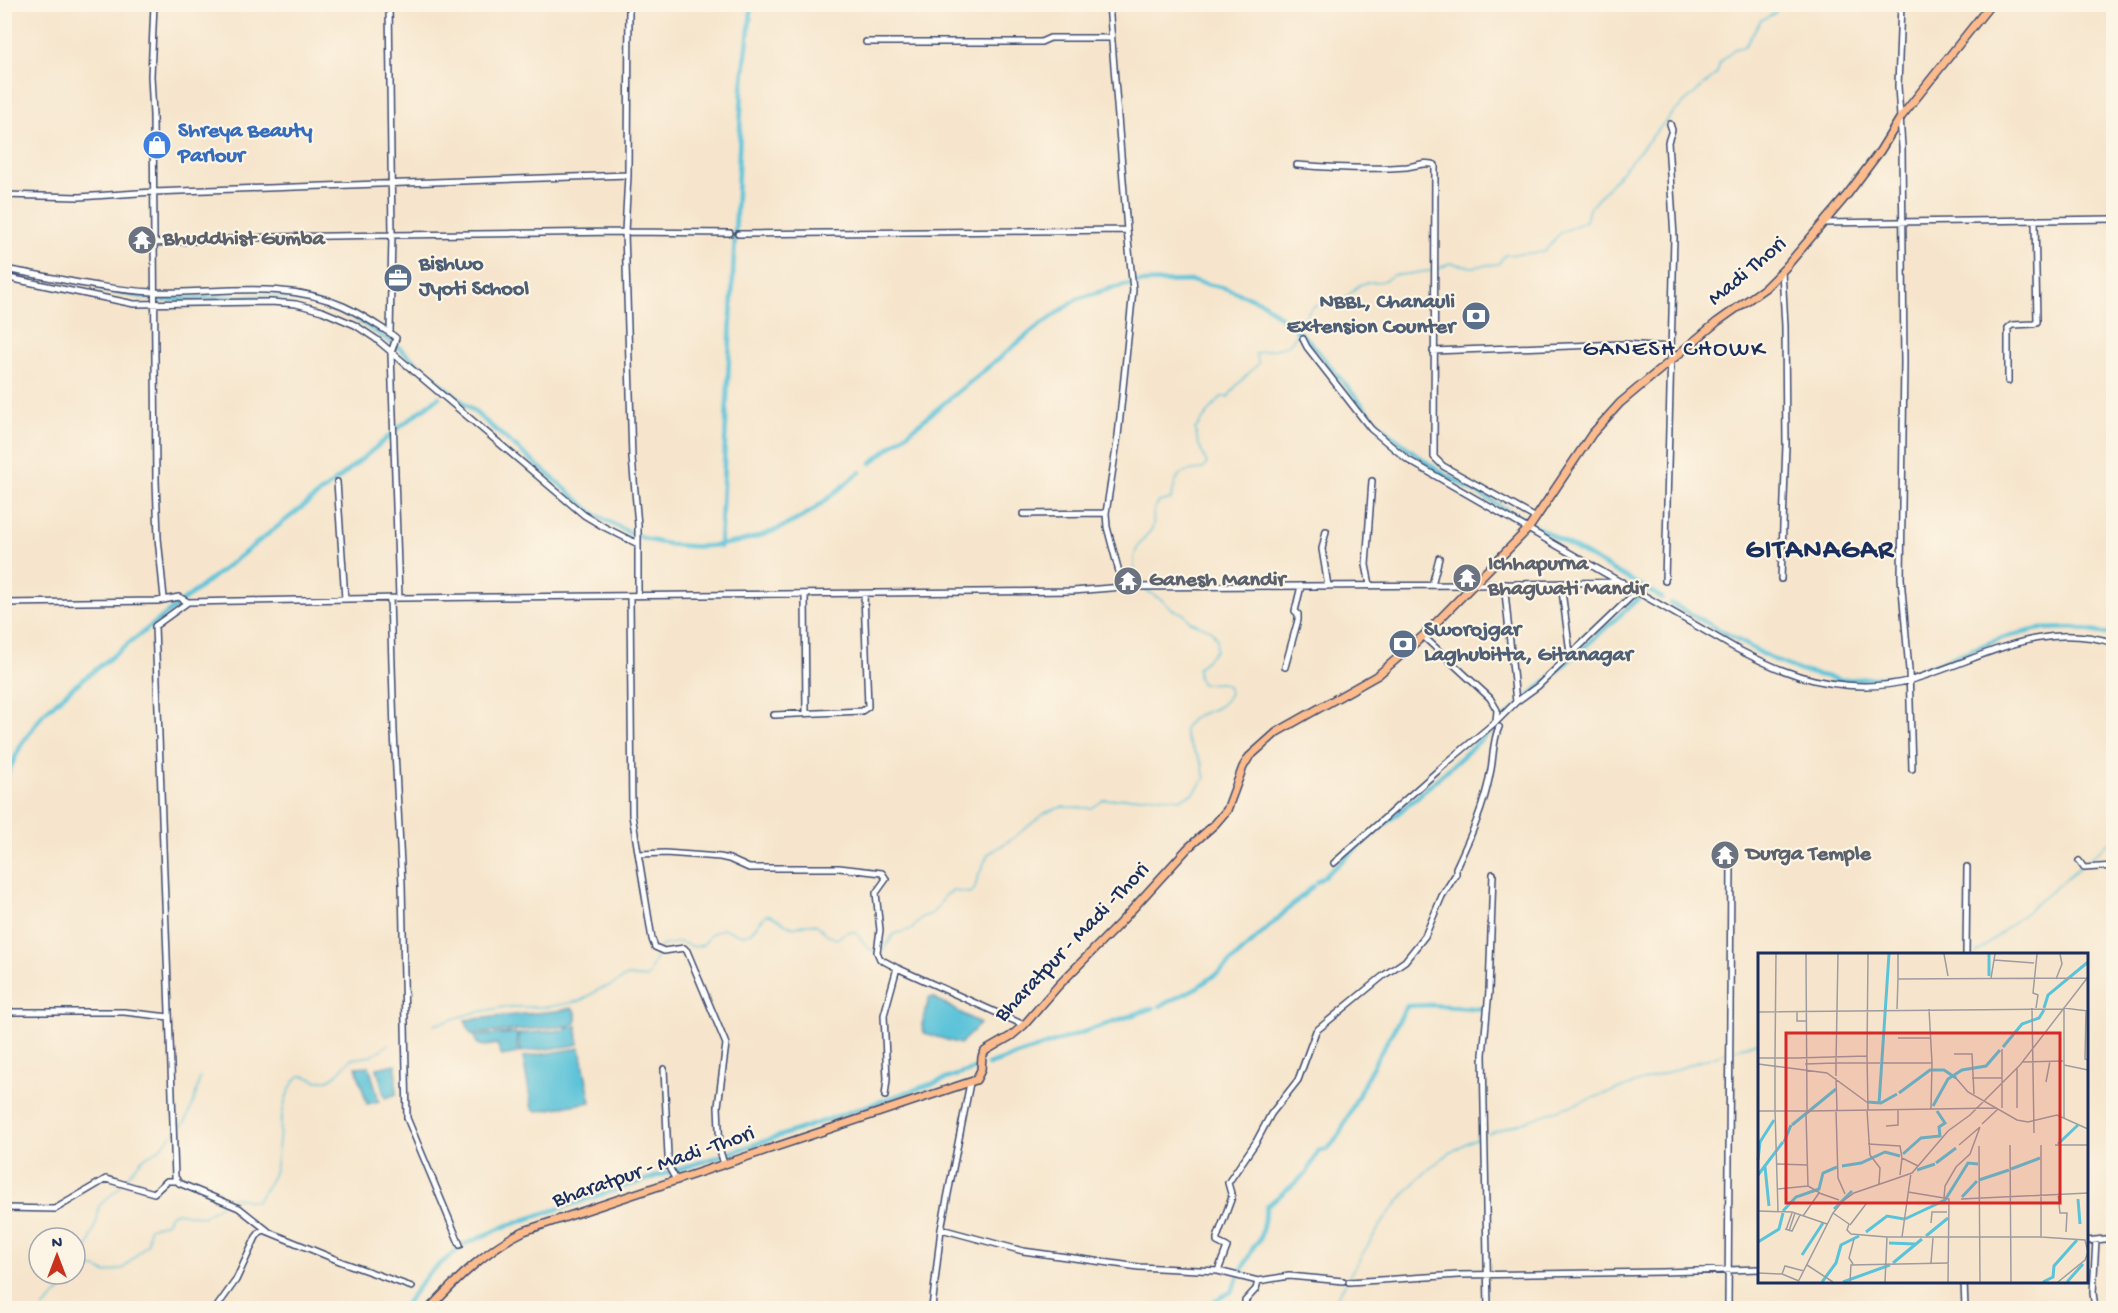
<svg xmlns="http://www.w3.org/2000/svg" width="2118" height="1313" font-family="'Gochi Hand',sans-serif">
	<rect width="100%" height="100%" fill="#fcf5e5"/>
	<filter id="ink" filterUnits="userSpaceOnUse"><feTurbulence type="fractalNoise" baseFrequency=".0167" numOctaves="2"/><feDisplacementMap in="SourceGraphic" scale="12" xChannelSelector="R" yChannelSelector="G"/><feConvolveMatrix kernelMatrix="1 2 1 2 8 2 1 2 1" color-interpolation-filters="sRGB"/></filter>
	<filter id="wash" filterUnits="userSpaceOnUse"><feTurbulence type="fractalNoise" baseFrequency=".008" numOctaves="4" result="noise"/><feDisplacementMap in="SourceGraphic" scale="24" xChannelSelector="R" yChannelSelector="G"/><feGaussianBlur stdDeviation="1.35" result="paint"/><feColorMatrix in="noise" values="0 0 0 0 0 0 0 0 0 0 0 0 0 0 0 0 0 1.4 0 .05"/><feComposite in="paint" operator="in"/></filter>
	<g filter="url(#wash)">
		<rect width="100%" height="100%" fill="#f6e5cc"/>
		<path fill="#5bc3d9" stroke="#3b799c" stroke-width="1.5" d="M933,997L980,1024L960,1044L924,1033L922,1025L929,998Z
			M572,1008L576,1012V1023L569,1026L471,1034L465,1020L556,1011Z
			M577,1026L578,1044L570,1046L521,1052L518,1034L563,1030Z
			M515,1033L517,1036L518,1053L502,1056L497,1044C486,1046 477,1049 474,1036Z
			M580,1048L591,1102L537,1111L532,1109L523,1057Z
			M396,1064V1094L385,1098L377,1068Z
			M369,1066L379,1101L367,1104L356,1067Z"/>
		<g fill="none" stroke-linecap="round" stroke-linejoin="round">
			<path stroke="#5bc3d9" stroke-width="1.5" d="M1436,270L1450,263L1472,267L1498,264L1505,255L1544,252L1560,233L1586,221L1589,209L1670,116L1717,73L1720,63L1734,49L1745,46L1761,20L1774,14L1780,4
				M1139,584C1133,567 1130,555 1143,540C1145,536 1150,532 1152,529C1156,517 1149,514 1159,502L1171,499C1178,473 1176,471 1203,469L1207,463L1198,443L1195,429L1221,397H1228L1236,386L1259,363L1255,354C1265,349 1278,350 1286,346C1300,338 1303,312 1313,307C1322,302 1335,305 1345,299C1351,294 1355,286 1362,284C1377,279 1379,286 1393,275C1407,276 1418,271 1432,271
				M2085,863L2114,838
				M880,951L884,949L894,934L912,929L922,917L932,914L941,903L944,896L953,891L970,893L974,890L978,877L988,854L1012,839L1045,813L1062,807L1092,808L1104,800L1153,796L1180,799L1194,793L1205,778C1203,772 1203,765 1200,760C1195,751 1180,736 1186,726C1197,707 1219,717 1230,693L1228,686L1221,683L1202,684L1198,677V668L1216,650L1217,639L1211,630L1191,622L1184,614L1172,609L1162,600L1144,589
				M1976,954L2081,866
				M434,1025L469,1014L504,1007H548L580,1001L600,989L612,985L627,976L647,978L661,946L679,942L695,947L703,945L712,933L723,929L743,935L750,933L766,915H770L794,928C827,916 814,933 837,939L846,932H855L869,949L876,951
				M1733,1050L1760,1041
				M175,1132L186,1121L194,1101L200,1077
				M1488,1134L1727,1052
				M124,1181L142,1159L158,1150L172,1135
				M225,1199L232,1197L256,1202C264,1191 271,1182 275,1170C281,1143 278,1096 299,1076H305L317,1081L328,1080L336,1075L351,1059L372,1056L389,1044
				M80,1271L97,1220L99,1206L121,1186
				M43,1308L84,1268H96L107,1273L124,1268L148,1243L149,1228L166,1223L170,1215L177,1212L203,1217L223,1203
				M1331,1308C1368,1244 1408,1165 1482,1136"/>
			<path stroke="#5bc3d9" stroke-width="4.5" d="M102,289L149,298
				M158,300L273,296L310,302L352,316L398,347L596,515C608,521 620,529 633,534C690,558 759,545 810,512C827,500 844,485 860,472
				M397,429L439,397
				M871,463L1036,328L1077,299L1112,288L1141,282L1192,281L1225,288L1262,302L1309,341L1374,419L1396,439L1437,470L1662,598
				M720,547L742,89L752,4
				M1671,603L1772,659L1801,671L1842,680L1903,676L2005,637L2039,629L2073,628L2114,635
				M46,711L72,688L333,483L392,434
				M4,781L21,745L43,714
				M1317,882L1416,798L1640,597
				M1160,1006L1196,988L1221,971L1313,886
				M988,1065L1153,1008
				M724,1155L978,1068
				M674,1171L720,1156
				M402,1308L429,1273L465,1244L506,1226L670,1172
				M1201,1308L1231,1292L1254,1246L1260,1239L1267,1206L1306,1174L1319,1150H1327L1339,1135L1369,1073L1407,1006L1431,1005L1485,1009"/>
		</g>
	</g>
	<g filter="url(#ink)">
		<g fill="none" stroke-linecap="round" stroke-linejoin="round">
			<g stroke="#3c4a6e" stroke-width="8">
				<path id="minor" d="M154,4L151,76L153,115L156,480L158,538L164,598
					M389,4L392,235L625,232L730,233
					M1901,4L1898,86L1902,147L1904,363L1901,578L1909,670L1912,769
					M866,42H1041L1050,38H1111
					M1297,165C1334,168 1370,170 1407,167C1416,166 1426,161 1435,165L1434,457L1443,466L1536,518
					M628,175L625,232L632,458L638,525V596
					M4,195L79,197L153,192L628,175L629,4
					M1823,223L2114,219
					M738,234L1127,230L1109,4
					M153,243L273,237L392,235L390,333
					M4,269C53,277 104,290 153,292C215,294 284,279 343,306C359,313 375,324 390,333L396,338L391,353L399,598
					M4,277L134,304L271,302L296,304L322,311L355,325L376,339L584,515L604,527L638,544
					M1303,339L1307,347L1371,429L1408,460L1735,648C1751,656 1768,665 1785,671C1823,686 1871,691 1911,680C1981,660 2038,619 2114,643
					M1433,351L1623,344L1670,347
					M2008,381V328L2012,325L2034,324L2037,322L2035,220
					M337,482L345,599
					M1023,514L1106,513
					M1326,531L1322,549L1328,586
					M1781,579L1786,445L1785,326L1782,271
					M1665,581L1674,237L1668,142L1672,130L1670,124
					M1561,583L1570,653
					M1370,585L1366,565L1372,481
					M1432,585L1439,558
					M1123,587L1107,527L1106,513L1118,436L1133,290L1127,230
					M805,595L806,713
					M630,597L632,815L652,939L655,947L664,951L684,948L687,951L726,1044L718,1106L720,1151L724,1164
					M390,598L394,732L402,884L407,1118L460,1245
					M188,602L399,598L1073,591L1123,587L1472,585L1622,582
					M4,603L158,601L179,597L188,602L155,626L175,1177L179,1183L239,1208L268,1231
					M1423,636L1490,698L1497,710L1496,722
					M1285,667L1298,620V614L1295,611L1301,586
					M1516,702L1538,686L1637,591
					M774,715L862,711L868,707L864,594
					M1497,721L1516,702L1505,592L1506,584
					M639,854L665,853L720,857L729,859L749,868H839L882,873L886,879L876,893L880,930L877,952L880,959L897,968
					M2079,861L2084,868L2114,866
					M1334,863L1450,760L1499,719
					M1966,954L1967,867
					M4,1012H124L169,1017
					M664,1069L668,1156L670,1169L676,1180
					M885,1096L887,1079L884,1015L897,968L1024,1025
					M4,1208L55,1209L106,1179L154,1193L167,1181H176
					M941,1229L1023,1251L1139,1267L1218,1271
					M2086,1241L2114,1238
					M1258,1281L1289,1276L1343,1281
					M1349,1282L1458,1275L1663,1272L1760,1269
					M1964,1282L1965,1308
					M216,1308L236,1280L256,1237L260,1232L264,1230L342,1262L412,1287
					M932,1308L941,1229L970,1083
					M1245,1308V1301L1256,1289L1258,1281L1218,1271L1227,1247L1217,1242V1238L1232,1197L1228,1183L1256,1142L1271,1114L1298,1080L1316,1031L1383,976L1405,961L1425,936L1442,896L1456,874V868C1470,838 1484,807 1490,774C1494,758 1492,742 1499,727
					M1488,1308L1483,1055L1489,991L1493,874
					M1728,1308L1731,862
					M2095,1308L2093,1293L2096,1240"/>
			</g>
			<g stroke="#3c4a6e" stroke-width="10">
				<path id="major" d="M430,1308C456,1280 488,1248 524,1231L976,1080L981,1070L982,1057L985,1051L1011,1036L1024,1025L1058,986L1118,925L1188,848L1215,824L1227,810L1243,767L1249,757L1277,732L1378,675L1423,636L1529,528L1592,434L1620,403L1717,322L1765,288L1785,268L1847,195L1880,151L1901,117L1991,4"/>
			</g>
			<use href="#minor" stroke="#fff" stroke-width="5"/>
			<use href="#major" stroke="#fbbb8d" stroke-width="7"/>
		</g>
	</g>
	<defs>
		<g id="shop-disc" transform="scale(1.5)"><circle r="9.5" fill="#3f7fe0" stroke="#fcf5e5"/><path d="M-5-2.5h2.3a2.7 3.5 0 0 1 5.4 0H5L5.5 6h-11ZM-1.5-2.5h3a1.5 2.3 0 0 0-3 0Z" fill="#fff"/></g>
		<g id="temple-disc" transform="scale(1.5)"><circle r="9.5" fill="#6b7280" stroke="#fcf5e5"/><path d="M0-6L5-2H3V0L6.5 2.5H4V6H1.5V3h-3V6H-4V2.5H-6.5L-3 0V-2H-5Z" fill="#fff"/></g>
		<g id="office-disc" transform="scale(1.5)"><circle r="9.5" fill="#5c6f8a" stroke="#fcf5e5"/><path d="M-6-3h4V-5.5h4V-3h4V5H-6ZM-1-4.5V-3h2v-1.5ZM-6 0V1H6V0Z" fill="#fff"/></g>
		<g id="bank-disc" transform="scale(1.5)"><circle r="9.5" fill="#5c6f8a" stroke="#fcf5e5"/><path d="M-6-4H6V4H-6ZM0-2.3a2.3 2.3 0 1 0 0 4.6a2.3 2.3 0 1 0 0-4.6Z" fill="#fff"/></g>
	</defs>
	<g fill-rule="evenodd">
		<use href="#shop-disc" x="157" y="145"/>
		<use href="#temple-disc" x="142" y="240"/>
		<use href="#office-disc" x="398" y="278"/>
		<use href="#bank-disc" x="1476" y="316"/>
		<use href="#temple-disc" x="1467" y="578"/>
		<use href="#temple-disc" x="1128" y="581"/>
		<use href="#bank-disc" x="1403" y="644"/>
		<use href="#temple-disc" x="1725" y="855"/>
	</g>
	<g text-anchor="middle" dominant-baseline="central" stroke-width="4.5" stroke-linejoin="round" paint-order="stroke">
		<g font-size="22" font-weight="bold" fill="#366cbe" stroke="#fcf5e5" text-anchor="start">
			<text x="178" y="132">Shreya Beauty<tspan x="178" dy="25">Parlour</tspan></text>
		</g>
		<g font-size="22" font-weight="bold" fill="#5b616d" stroke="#fcf5e5" text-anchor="start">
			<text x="163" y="240">Bhuddhist Gumba</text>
			<text x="1488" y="565">Ichhapurna<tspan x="1488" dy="25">Bhagwati Mandir</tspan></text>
			<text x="1149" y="581">Ganesh Mandir</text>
			<text x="1746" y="855">Durga Temple</text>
		</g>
		<g font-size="22" font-weight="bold" fill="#4e5e75" stroke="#fcf5e5" text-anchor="start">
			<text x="419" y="265">Bishwo<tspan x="419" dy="25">Jyoti School</tspan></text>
			<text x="1455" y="303" text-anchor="end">NBBL, Chanauli<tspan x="1455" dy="25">Extension Counter</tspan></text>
			<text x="1424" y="631">Sworojgar<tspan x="1424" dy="25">Laghubitta, Gitanagar</tspan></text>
		</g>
		<g font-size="22" fill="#1b2f5e" stroke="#fcf5e5">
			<text transform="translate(1748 272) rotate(-40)">Madi Thori</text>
			<text transform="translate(1073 943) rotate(-46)">Bharatpur - Madi -Thori</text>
			<text transform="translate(654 1168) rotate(-19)">Bharatpur - Madi -Thori</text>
		</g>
		<g font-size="24" letter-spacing="1.5" fill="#1b2f5e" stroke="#fcf5e5">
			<text x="1674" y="350">GANESH CHOWK</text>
		</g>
		<g font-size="28" font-weight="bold" letter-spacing="1.5" fill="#1b2f5e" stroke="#fcf5e5">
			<text x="1820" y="551">GITANAGAR</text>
		</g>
	</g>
	<g transform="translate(1758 953)">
		<rect width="330" height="330" fill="#f6e5cc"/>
		<path fill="none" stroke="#5bc3d9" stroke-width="3" d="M231,23V1M286,55L290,42L330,9M245,94L264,71L281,65L286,57M141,140L172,117H186L198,125M109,149L123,150L139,141M121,151L131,1M175,153L190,126L204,117L228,113L242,97M34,172L78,136M26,189L33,172M300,191L320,172M145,201L163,185L182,183L181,174L187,170L179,158M0,207L2,189L16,167M178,210L198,195M84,213L103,210L127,199L142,203M7,214L11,253M253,216L282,205M159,217L177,211M0,222L25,189M221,227L251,217M204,244L219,228M320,246L322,271M76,256L94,238M25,258L38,244L61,236L65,220L79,214M147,266L187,247L210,210L220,211M108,279L129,263L146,266M168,283L190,265M0,289L21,276L25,260M131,290L157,291M44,302L65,270M135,310L164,286M64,329L78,310L83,292L101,283M85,329L132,312M285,329L295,324L296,313L319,287M309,329L325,311"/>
		<path fill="none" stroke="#9e9ca0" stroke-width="1.5" d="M18,1L17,105H38L109,103L110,1M48,1L49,157M80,1L78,110H122M140,1V26L329,25M186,1L190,23M236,7L276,10M233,25L237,1M298,26L304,11L302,1M274,55L276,180M278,55L280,42L275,40L279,1M139,56L140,26M39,58V68H48M328,58L327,106L330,107M0,59L305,56M140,85H172M196,101H214L216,141M109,103L110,157M0,105H17V158M265,109L305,108M123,110H174L171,56M0,111L69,120L110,150M47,111L78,110V123M306,112L330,117M197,124L210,139L259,167L270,169L299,162L330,176M78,125L79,157M214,125H244M288,129L292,108M244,155V96M259,155V115M173,156L174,110M78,157L80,225L87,241M109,157L112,202L122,215L121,231M0,158H52L48,161L50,233L62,240M17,158L20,258M52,158L238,155M306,165V55L330,58M224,171L240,156M128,173L140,172V157M110,191L142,193L144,205M201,192L222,174M252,192L253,329M297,192H330M221,193L222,329M18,211L50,212M153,220L144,284H283V192M142,222L144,205L160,213M19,236L50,233M150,239L186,245M300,241L302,260H309L308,279M203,246L330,240M0,258L34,259L69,271M75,260L91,271L89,277L93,281L129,284M45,263L61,240L81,247M173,270L174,259H189M92,272L108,251M27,276L34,278L42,262M28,277L34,260M31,278L37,260M283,284L327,287L330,299L327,307L300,329M173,310L175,285M95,311L91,305L96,286M49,312L75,329M0,320L24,321L27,313L46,318M24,321L41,328M40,329L75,260L85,248L96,240L154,220L190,178L212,162L262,112L330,24M92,329L93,312L191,310M127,329L129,284H144M190,329L191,246L186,245L187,233L198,214L212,201L222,174"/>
		<path fill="#d62828" fill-opacity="0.15" stroke="#d62828" stroke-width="3" d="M28,80H302V250H28Z"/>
		<rect width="330" height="330" fill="none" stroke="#1b2f5e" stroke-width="3"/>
	</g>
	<rect width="2118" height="1313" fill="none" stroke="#fcf5e5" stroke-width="24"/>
	<g transform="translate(57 1256)"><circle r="28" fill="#fcf5e5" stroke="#a2a6af" stroke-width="1.5"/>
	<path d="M0-4.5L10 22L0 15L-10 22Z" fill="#c8321e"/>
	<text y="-9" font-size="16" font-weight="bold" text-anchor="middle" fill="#1b2f5e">N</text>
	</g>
</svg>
